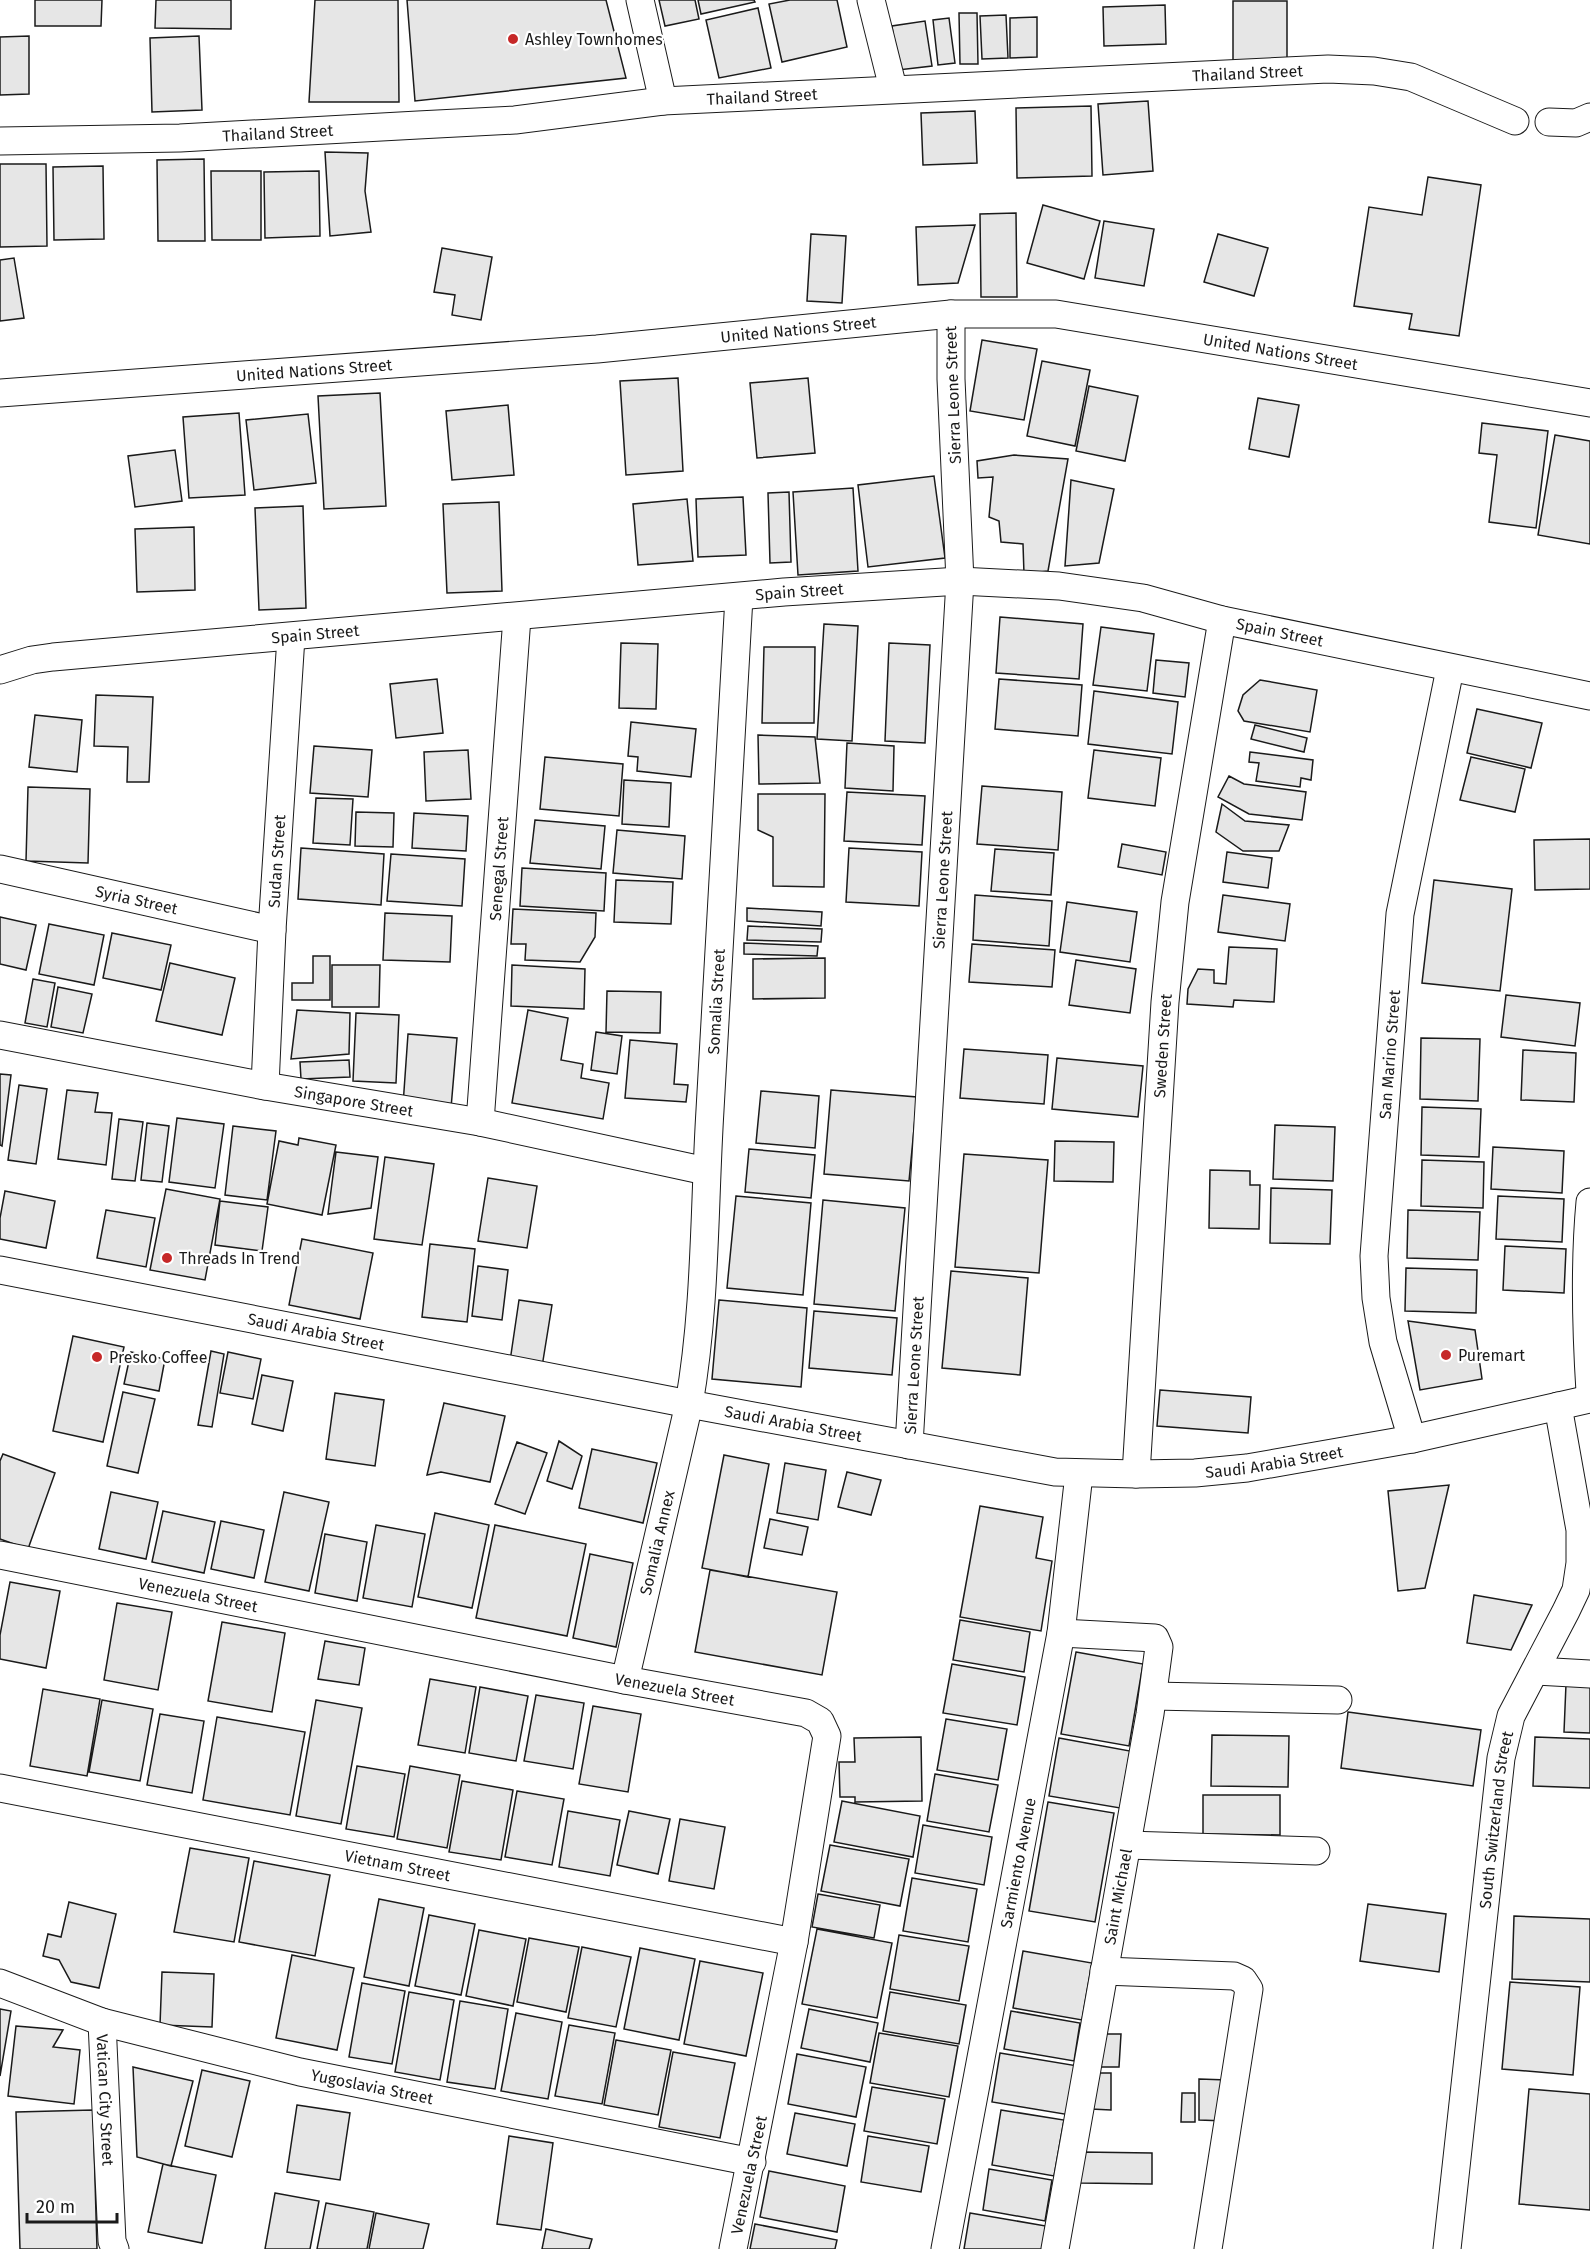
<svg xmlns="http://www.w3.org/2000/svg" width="1590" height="2249" font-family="'Fira Sans',sans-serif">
	<rect width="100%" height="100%" fill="#fff"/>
	<path fill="#e6e6e6" stroke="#1a1a1a" stroke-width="1.5" d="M35,0H102L101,26H35Z
		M156,0H231V29L155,28Z
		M315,0H398L399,102H309Z
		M407,0H606L626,78L415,101Z
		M659,0H695L699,19L665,26Z
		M698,0H754L755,2L701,14Z
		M790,0H837L847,47L782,62L769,4Z
		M1233,1H1287V62H1233Z
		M1165,5L1166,44L1104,46L1103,7Z
		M758,8L771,68L719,78L706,20Z
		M959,13H977L978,64H960Z
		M1006,15L1008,58L982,59L980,16Z
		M1037,17V57L1010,58V18Z
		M949,18L955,63L938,65L933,20Z
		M925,21L932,66L898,70L892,26Z
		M29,36V94L0,95V37Z
		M199,36L202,110L152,112L150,38Z
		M1148,101L1153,171L1103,175L1098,104Z
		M1091,106L1092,176L1017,178L1016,108Z
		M975,111L977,163L923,165L921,113Z
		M325,152L368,153L365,191L371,232L330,236Z
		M204,159L205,241H158L157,160Z
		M0,164H46L47,246L0,247Z
		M103,166L104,239L54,240L53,167Z
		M211,171H261V240H212Z
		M319,171L320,236L265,238L264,172Z
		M1428,177L1481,185L1459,336L1409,329L1412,314L1354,306L1369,207L1422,215Z
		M1043,205L1100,221L1084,279L1027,263Z
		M1016,213L1017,297H981L980,214Z
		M1104,221L1154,229L1144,286L1095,278Z
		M975,225L958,283L918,285L916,227Z
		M811,234L846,236L842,303L807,301Z
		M1218,234L1268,248L1254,296L1204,282Z
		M442,248L492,257L481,320L452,315L455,295L434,292Z
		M14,258L24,318L0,321V260Z
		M982,340L1037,349L1024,420L970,411Z
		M1042,361L1090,370L1075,446L1027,436Z
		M678,378L683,471L626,475L620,381Z
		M808,378L815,453L757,458L750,383Z
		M1089,386L1138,396L1125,461L1076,451Z
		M380,393L386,506L324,509L318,396Z
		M1258,398L1299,405L1289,457L1249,449Z
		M508,405L514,475L452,480L446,411Z
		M239,413L245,495L189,498L183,417Z
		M308,414L316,483L254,490L246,420Z
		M1482,423L1548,431L1536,528L1489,522L1497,455L1479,453Z
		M1555,435L1590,441V544L1538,535Z
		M175,450L182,501L135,507L128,456Z
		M1014,455L1068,459L1048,571L1024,574L1023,544L1001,542L999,521L989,517L993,477L978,478L977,461Z
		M934,476L945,558L868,567L858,485Z
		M1071,480L1114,489L1099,563L1065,566Z
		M853,488L858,571L798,575L793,492Z
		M789,492L791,562L770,563L768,493Z
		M743,497L746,555L698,557L696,499Z
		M687,499L693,561L638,565L633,504Z
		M499,502L502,591L447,593L443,504Z
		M303,506L306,608L259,610L255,508Z
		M194,527L195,590L137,592L135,529Z
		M1000,617L1083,624L1079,679L996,673Z
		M824,624L858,626L852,741L817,739Z
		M1101,627L1154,634L1147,691L1093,685Z
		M621,643L658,644L656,709L619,708Z
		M889,643L930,645L925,743L885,741Z
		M764,647H815L814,723H762Z
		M1156,660L1189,663L1185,697L1153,693Z
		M437,679L443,733L396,738L390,684Z
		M999,679L1082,685L1078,736L995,729Z
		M1260,680L1317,690L1310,732L1244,721L1238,711L1243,695Z
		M1094,691L1178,702L1172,754L1088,744Z
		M96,695L153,697L149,782H127L128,747L94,746Z
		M1477,709L1542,723L1531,768L1467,753Z
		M35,715L82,720L77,772L29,767Z
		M631,722L696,729L691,777L637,771L638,757L628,756Z
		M1255,725L1307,738L1304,752L1251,739Z
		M758,735L815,737L820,783L759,784Z
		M847,743L894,746L893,791L845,788Z
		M314,746L372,750L368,797L310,793Z
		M468,750L471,799L426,801L424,752Z
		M1094,750L1161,758L1155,806L1088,798Z
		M1250,752L1313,760L1311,780L1301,778L1300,787L1256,781L1259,763L1249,762Z
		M545,757L623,764L619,816L540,809Z
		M1471,757L1525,769L1515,812L1460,800Z
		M1229,776L1244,784L1306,792L1302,820L1249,814L1218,797Z
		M624,780L671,783L669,827L622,824Z
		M982,786L1062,792L1058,850L977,844Z
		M28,787L90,789L88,863L26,861Z
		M847,792L925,796L922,845L844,841Z
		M758,794H825L824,887L773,886V837L758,830Z
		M316,798L353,799L350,845L313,843Z
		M1222,804L1245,821L1289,825L1279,851H1243L1216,832Z
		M356,812L394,813L393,847L355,846Z
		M414,813L468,816L466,851L412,848Z
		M535,820L605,826L601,869L530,863Z
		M617,830L685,836L682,879L613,873Z
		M1590,839V889L1535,890L1534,840Z
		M1122,844L1166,852L1162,875L1118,867Z
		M301,848L384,854L381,905L298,899Z
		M849,848L922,852L919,906L846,902Z
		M995,849L1054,853L1051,895L991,891Z
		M1227,852L1272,858L1268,888L1223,882Z
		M391,854L465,859L462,906L387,901Z
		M522,868L606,873L604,911L520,906Z
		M616,880L673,882L671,924L614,922Z
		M1434,880L1512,889L1500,991L1422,983Z
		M975,895L1052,901L1049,946L973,940Z
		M1223,895L1290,904L1285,941L1218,932Z
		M1067,902L1137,912L1130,962L1060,952Z
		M747,908L822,912L821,926L747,921Z
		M513,909L596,913L595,937L580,962L525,960L526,944H511Z
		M385,913L452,916L450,962L383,960Z
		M0,917L36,925L26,970L0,964Z
		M49,924L104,935L94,985L39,974Z
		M748,926L822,929L821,942L747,940Z
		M112,933L171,945L161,990L103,978Z
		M744,943L818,946L817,956L744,954Z
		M972,944L1055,950L1052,987L969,982Z
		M1229,947L1277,949L1274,1002L1234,1000L1233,1007L1187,1004L1188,989L1198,969L1214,970V983L1226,984Z
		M313,956H330V1000H292V983H313Z
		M825,958V998L753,999V959Z
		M1076,960L1136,969L1130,1013L1069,1005Z
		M170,963L235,978L222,1035L156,1021Z
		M332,965H380L379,1007H332Z
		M512,965L585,969L584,1009L511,1006Z
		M33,979L55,983L47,1027L25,1023Z
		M58,987L92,994L83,1033L51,1027Z
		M607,991L661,992L660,1033L606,1032Z
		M1506,995L1580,1003L1575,1046L1501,1037Z
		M297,1010L350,1013L349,1054L291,1059Z
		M528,1010L568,1018L561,1060L583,1064L581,1078L609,1083L603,1119L512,1103Z
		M356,1013L399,1015L396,1083L353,1081Z
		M596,1032L622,1036L617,1074L591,1070Z
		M408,1034L457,1038L451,1108L403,1105Z
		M1421,1038L1480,1039L1478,1101L1420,1099Z
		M630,1040L677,1044L674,1084L688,1085L686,1102L625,1098Z
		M964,1049L1048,1055L1044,1104L960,1098Z
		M1523,1050L1576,1053L1574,1102L1521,1100Z
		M1057,1058L1143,1066L1138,1117L1052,1109Z
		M349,1060L350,1077L301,1079L300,1062Z
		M0,1074L11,1075L2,1146L0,1145Z
		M19,1085L47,1089L36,1164L8,1160Z
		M67,1090L98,1093L95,1112L112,1113L106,1165L58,1159Z
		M831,1090L917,1097L909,1181L824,1174Z
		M761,1091L819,1096L815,1148L756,1143Z
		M1422,1107L1481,1109L1479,1157L1421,1155Z
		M177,1118L224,1124L215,1188L169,1182Z
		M119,1119L143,1122L135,1181L112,1179Z
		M147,1123L169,1126L162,1182L141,1180Z
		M1275,1125L1335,1127L1333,1181L1273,1179Z
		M233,1126L276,1131L267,1200L225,1195Z
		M299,1138L336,1145L322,1215L267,1204L279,1141L298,1145Z
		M1055,1141L1114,1142L1113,1182L1054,1181Z
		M1493,1147L1564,1151L1562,1193L1491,1189Z
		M749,1149L815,1155L811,1198L745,1192Z
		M336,1152L378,1157L371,1208L328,1214Z
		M964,1154L1048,1160L1039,1273L955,1267Z
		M385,1157L434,1164L422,1245L374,1239Z
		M1422,1160L1484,1162L1483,1208L1421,1206Z
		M1210,1170L1250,1171V1185H1260L1259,1229L1209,1228Z
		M488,1178L537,1186L527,1248L478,1241Z
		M1271,1188L1332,1190L1330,1244L1270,1243Z
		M166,1189L220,1199L205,1280L150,1270Z
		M5,1191L55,1201L46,1248L0,1239V1218Z
		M736,1196L811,1203L803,1295L727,1288Z
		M1498,1196L1564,1199L1562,1242L1496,1239Z
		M823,1200L905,1208L895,1311L814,1304Z
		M220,1201L268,1207L262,1251L215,1245Z
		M106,1210L155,1218L146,1267L97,1258Z
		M1408,1210L1480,1212L1478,1260L1407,1258Z
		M302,1239L373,1253L360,1319L289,1305Z
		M430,1244L475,1249L467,1322L422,1317Z
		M1505,1246L1566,1249L1564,1293L1503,1290Z
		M478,1266L508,1270L502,1320L472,1316Z
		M1406,1268L1477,1270L1476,1313L1405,1311Z
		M951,1271L1028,1278L1020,1375L942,1368Z
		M519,1300L552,1305L541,1373L509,1368Z
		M719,1300L807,1308L801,1387L712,1379Z
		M814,1311L897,1318L892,1375L809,1368Z
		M1408,1321L1475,1330L1482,1379L1420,1390Z
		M73,1336L124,1347L103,1442L53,1431Z
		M211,1351L224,1354L212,1427L198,1425Z
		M131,1352L165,1359L159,1391L124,1384Z
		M228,1352L261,1359L253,1399L220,1393Z
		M262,1375L293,1381L283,1431L252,1424Z
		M1160,1390L1251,1397L1248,1433L1157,1426Z
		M123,1392L155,1399L138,1473L107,1466Z
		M335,1393L384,1400L375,1466L326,1459Z
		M444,1403L505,1416L490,1482L441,1472L427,1475Z
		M559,1441L582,1456L572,1489L547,1481Z
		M517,1442L547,1453L525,1514L495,1504Z
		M592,1449L657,1463L643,1523L579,1508Z
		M3,1454L55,1473L28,1549L0,1539V1461Z
		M724,1455L769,1464L748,1577L702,1568Z
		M785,1463L826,1470L818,1520L777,1513Z
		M847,1472L881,1480L871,1515L838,1507Z
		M1449,1485L1425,1588L1398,1591L1388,1491Z
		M111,1492L158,1502L146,1559L99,1549Z
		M284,1492L329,1502L309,1591L265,1582Z
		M980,1506L1043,1517L1036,1558L1052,1561L1041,1631L960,1617Z
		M163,1511L215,1522L204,1573L152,1562Z
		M435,1513L489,1525L472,1608L418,1597Z
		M770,1519L808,1527L802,1555L764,1548Z
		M221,1521L264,1530L254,1578L211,1569Z
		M376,1525L425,1534L412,1607L363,1598Z
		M495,1525L586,1544L567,1636L476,1618Z
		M325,1534L367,1542L357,1601L315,1593Z
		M590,1554L633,1563L616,1647L573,1638Z
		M710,1570L837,1592L822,1675L695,1652Z
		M10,1582L60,1591L46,1668L0,1659V1635Z
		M1474,1595L1532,1605L1511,1650L1467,1643Z
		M117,1603L172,1612L158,1690L104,1680Z
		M960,1620L1030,1632L1024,1672L953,1660Z
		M222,1622L285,1633L272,1712L208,1701Z
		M325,1641L365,1648L359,1685L318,1679Z
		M1076,1652L1143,1664L1129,1746L1061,1734Z
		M952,1664L1025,1677L1017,1725L943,1713Z
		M430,1679L476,1687L465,1753L418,1745Z
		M1566,1684L1590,1685V1733L1564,1732Z
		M480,1687L528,1696L516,1761L469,1753Z
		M43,1689L100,1699L87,1776L30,1766Z
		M536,1695L584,1703L573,1769L524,1761Z
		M102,1700L153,1709L140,1781L89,1772Z
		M316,1700L362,1708L341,1824L296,1816Z
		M593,1706L641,1714L628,1792L579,1784Z
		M1348,1712L1481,1730L1473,1786L1341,1768Z
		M160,1714L204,1721L192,1793L147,1785Z
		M217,1717L305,1732L290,1815L203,1800Z
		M946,1719L1007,1729L998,1780L937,1770Z
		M1212,1735L1289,1736L1288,1787L1211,1786Z
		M921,1737L922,1801L855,1802V1797H840L839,1762H855L854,1738Z
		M1535,1737L1590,1739V1788L1533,1786Z
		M1059,1738L1130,1751L1120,1808L1049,1796Z
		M357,1766L405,1774L394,1837L346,1829Z
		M410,1766L460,1775L447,1848L397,1839Z
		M935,1774L998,1785L989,1832L927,1821Z
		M462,1781L513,1790L501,1860L449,1852Z
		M517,1791L564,1799L552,1865L505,1857Z
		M1203,1795H1280V1835L1203,1834Z
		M842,1801L920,1816L913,1857L834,1842Z
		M1048,1802L1114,1813L1095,1922L1029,1911Z
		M568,1811L620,1820L610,1876L559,1867Z
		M629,1811L670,1819L658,1874L617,1865Z
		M680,1819L725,1827L714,1889L669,1881Z
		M923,1825L992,1837L984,1885L915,1873Z
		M830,1845L909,1859L900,1906L821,1891Z
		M190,1848L249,1858L234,1942L174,1932Z
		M254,1861L330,1875L315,1956L239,1942Z
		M912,1878L977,1889L968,1942L903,1931Z
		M818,1894L880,1905L874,1938L812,1927Z
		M379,1899L424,1908L409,1986L364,1977Z
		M69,1902L116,1914L99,1988L71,1982L59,1960L43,1956L48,1934L61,1937Z
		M1368,1904L1446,1914L1439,1972L1360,1961Z
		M429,1915L475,1924L461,1995L415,1986Z
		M1514,1916L1590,1919V1982L1512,1979Z
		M817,1929L892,1943L877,2018L802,2004Z
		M479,1930L526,1939L513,2006L466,1996Z
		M899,1935L969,1946L959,2001L890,1989Z
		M529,1938L579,1947L566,2012L517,2002Z
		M582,1947L631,1957L616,2027L568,2018Z
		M640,1948L695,1959L679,2040L624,2029Z
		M1023,1951L1092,1963L1082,2020L1013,2008Z
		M292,1955L354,1968L337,2050L276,2038Z
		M700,1961L763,1973L746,2056L684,2044Z
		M162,1972L214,1974L212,2027L160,2025Z
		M1510,1982L1580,1987L1573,2075L1502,2069Z
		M362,1983L405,1991L392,2064L349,2057Z
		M409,1992L454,2000L440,2080L395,2072Z
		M890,1992L966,2005L959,2044L883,2031Z
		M460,2001L508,2009L495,2089L447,2082Z
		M0,2009L11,2011L0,2076Z
		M809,2009L878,2023L870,2062L801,2048Z
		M1011,2011L1080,2023L1074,2061L1004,2049Z
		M516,2013L562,2022L548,2099L501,2091Z
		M569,2025L615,2033L602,2104L555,2096Z
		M16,2026L63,2030L53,2047L80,2050L74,2104L8,2096Z
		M879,2033L958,2046L949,2097L870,2083Z
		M1100,2034H1121L1119,2067H1099Z
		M616,2040L671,2050L658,2115L604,2105Z
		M673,2052L735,2063L720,2138L659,2127Z
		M1000,2053L1078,2066L1070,2115L992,2102Z
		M797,2054L866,2067L856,2117L788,2104Z
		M133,2067L193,2081L171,2166L137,2157Z
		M202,2070L250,2081L232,2157L185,2146Z
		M1091,2073H1111V2110L1091,2109Z
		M1199,2079L1227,2080L1226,2121L1199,2120Z
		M872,2087L945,2099L937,2144L864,2131Z
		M1529,2089L1590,2094V2210L1519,2204Z
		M1182,2093H1195V2122H1181Z
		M297,2105L350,2113L340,2180L287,2172Z
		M93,2110L97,2249H20L16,2112Z
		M1001,2110L1064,2120L1054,2176L992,2165Z
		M795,2113L855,2124L847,2166L787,2154Z
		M509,2136L553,2143L541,2230L497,2224Z
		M868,2136L929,2146L921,2192L861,2182Z
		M1081,2152L1152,2153V2184L1080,2183Z
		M163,2164L216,2175L202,2243L148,2232Z
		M989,2169L1052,2180L1045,2221L983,2210Z
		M769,2171L845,2186L837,2232L760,2217Z
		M275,2193L319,2201L310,2249H265Z
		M326,2203L374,2212L367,2249H317Z
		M376,2213L429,2224L423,2249H369Z
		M970,2213L1046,2226L1042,2249H964Z
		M755,2224L837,2240L835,2249H750Z
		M546,2229L592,2239L589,2249H542Z"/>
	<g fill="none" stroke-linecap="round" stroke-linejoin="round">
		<g stroke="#1a1a1a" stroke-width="29">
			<g id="minor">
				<path d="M640,0L663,101"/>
				<path d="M871,0L893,88"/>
				<path d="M1549,122L1576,123L1590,117"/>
				<path id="s1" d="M0,141L180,138L418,125L515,120L663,101L1328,69L1374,71L1411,77L1515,121"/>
				<path id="s2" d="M0,393L597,349L951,314H1056L1590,403"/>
				<path id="s3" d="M0,670L32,660L53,657L784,592L960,581L1059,586L1143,598L1222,620L1590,696"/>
				<path id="s4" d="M0,869L272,930"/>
				<path id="s5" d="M0,1035L265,1086L480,1122L706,1171"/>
				<path id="s6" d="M265,1086L272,930L291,637"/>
				<path id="s7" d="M480,1122L517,617"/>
				<path d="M1590,1202C1584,1266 1586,1329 1590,1392"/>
				<path id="s8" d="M0,1270L689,1404L1055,1472L1136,1474L1195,1473L1247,1468L1412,1439L1590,1399"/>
				<path id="s9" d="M1412,1439L1383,1342L1376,1298L1374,1256L1400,914L1450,669"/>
				<path id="s10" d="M909,1445L960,581L951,379V314"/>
				<path id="s11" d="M1136,1474L1165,1002L1175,902L1222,620"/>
				<path id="s12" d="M0,1555L625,1680L806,1713L820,1721L827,1736L794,1942L733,2249"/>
				<path d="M1536,1671L1590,1674"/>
				<path id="s13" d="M625,1680L689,1404C706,1307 704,1208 710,1110C719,939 729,768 739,597"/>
				<path d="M1153,1696L1338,1700"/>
				<path id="s14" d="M0,1788L794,1942"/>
				<path d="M1127,1845L1316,1851"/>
				<path d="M1104,1971L1234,1976L1243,1980L1249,1989L1208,2249"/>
				<path id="s15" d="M0,1983L102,2022L300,2072L752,2162"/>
				<path id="s16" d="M102,2022L112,2241L115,2249"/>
				<path id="s17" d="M945,2249L1061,1633L1079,1474"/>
				<path id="s18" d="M1055,2249L1150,1714L1159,1647L1155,1638L1061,1633"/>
				<path id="s19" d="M1447,2249L1501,1758L1511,1716L1566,1611L1576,1590L1580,1563V1530L1558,1406"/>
			</g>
		</g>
		<use href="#minor" stroke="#fff" stroke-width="27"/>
	</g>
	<g fill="#c62828" stroke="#fff" stroke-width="2">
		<circle cx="513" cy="39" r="6"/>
		<circle cx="167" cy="1258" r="6"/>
		<circle cx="1446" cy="1355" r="6"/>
		<circle cx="97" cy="1357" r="6"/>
	</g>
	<g text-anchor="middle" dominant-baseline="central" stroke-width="4.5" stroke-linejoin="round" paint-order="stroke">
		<g font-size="16" fill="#1a1a1a" stroke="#fff" text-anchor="start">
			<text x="525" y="39">Ashley Townhomes</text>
			<text x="179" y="1258">Threads In Trend</text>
			<text x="1458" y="1355">Puremart</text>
			<text x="109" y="1357">Presko Coffee</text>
		</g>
		<g font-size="16" fill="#1a1a1a" stroke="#fff">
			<text stroke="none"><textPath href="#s1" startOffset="1250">Thailand Street</textPath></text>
			<text stroke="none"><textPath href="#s1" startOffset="764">Thailand Street</textPath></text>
			<text stroke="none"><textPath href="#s1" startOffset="278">Thailand Street</textPath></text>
			<text stroke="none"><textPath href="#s2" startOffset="801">United Nations Street</textPath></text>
			<text stroke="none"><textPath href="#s2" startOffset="1287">United Nations Street</textPath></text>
			<text stroke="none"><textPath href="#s2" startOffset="315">United Nations Street</textPath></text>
			<text transform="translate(953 395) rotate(-92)">Sierra Leone Street</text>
			<text stroke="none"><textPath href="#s3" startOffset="804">Spain Street</textPath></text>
			<text stroke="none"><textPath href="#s3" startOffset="1290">Spain Street</textPath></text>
			<text stroke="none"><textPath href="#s3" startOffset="318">Spain Street</textPath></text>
			<text stroke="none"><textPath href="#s6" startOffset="225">Sudan Street</textPath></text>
			<text stroke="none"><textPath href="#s7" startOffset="254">Senegal Street</textPath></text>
			<text stroke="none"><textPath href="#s10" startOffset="566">Sierra Leone Street</textPath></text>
			<text stroke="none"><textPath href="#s4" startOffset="140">Syria Street</textPath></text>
			<text stroke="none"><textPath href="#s13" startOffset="687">Somalia Street</textPath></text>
			<text stroke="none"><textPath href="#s11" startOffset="429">Sweden Street</textPath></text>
			<text stroke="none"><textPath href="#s9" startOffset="390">San Marino Street</textPath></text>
			<text stroke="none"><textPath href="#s5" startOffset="360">Singapore Street</textPath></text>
			<text stroke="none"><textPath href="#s8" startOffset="322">Saudi Arabia Street</textPath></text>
			<text stroke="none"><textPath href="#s10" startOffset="80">Sierra Leone Street</textPath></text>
			<text stroke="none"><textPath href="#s8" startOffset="808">Saudi Arabia Street</textPath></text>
			<text stroke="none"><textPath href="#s8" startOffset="1294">Saudi Arabia Street</textPath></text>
			<text stroke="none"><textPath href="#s13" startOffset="141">Somalia Annex</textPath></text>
			<text stroke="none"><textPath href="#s12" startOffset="202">Venezuela Street</textPath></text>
			<text stroke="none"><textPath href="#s12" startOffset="688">Venezuela Street</textPath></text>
			<text stroke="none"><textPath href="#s19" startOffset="432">South Switzerland Street</textPath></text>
			<text stroke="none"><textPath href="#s17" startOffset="393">Sarmiento Avenue</textPath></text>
			<text stroke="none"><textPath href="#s14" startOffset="405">Vietnam Street</textPath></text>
			<text stroke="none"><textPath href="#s18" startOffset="358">Saint Michael</textPath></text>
			<text stroke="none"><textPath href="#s15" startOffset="387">Yugoslavia Street</textPath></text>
			<text stroke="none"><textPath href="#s16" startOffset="78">Vatican City Street</textPath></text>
			<text transform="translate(749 2175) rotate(-78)">Venezuela Street</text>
		</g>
	</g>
	<path d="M27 2213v9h90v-9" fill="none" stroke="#1a1a1a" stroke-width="3"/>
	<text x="36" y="2213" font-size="18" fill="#1a1a1a" stroke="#ffffff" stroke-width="4.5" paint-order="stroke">20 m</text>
</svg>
